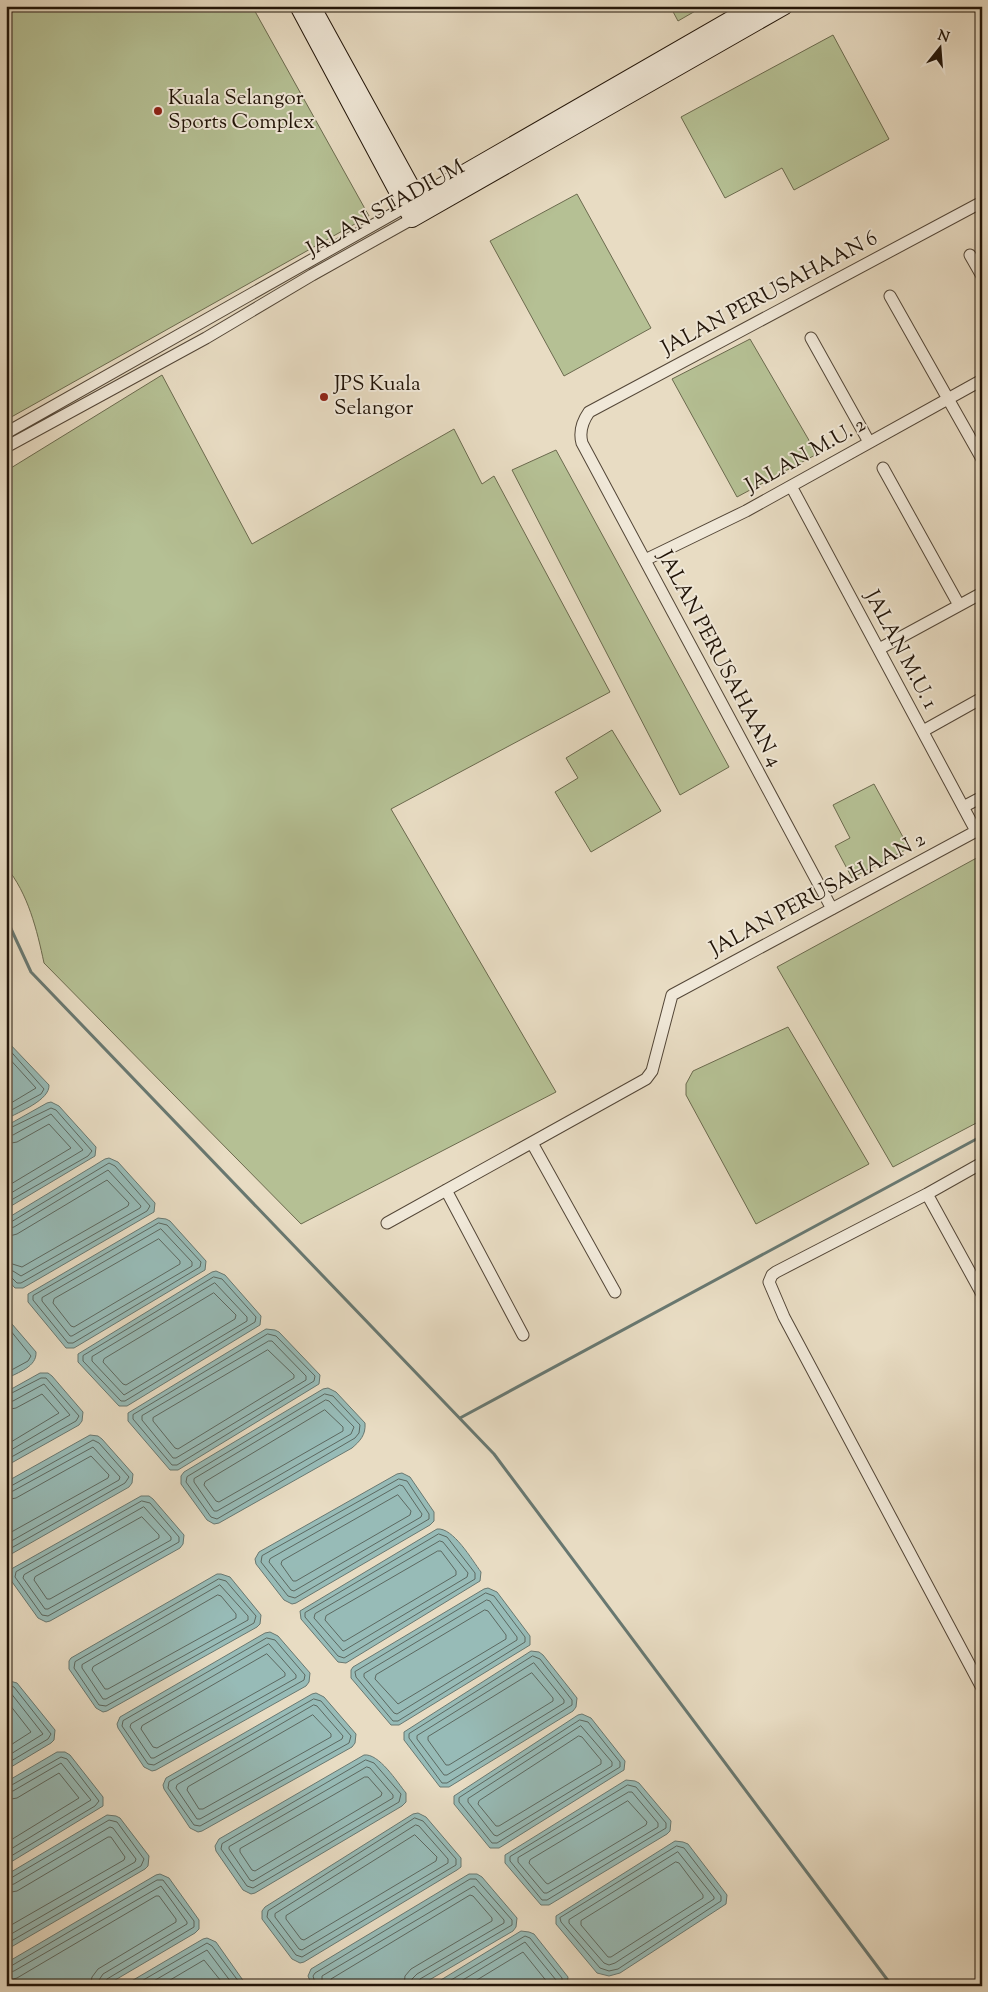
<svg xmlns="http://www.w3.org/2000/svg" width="988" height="1992" font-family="'Sorts Mill Goudy',serif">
	<rect width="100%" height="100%" fill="#e8dcc3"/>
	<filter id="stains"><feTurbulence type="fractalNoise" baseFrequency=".004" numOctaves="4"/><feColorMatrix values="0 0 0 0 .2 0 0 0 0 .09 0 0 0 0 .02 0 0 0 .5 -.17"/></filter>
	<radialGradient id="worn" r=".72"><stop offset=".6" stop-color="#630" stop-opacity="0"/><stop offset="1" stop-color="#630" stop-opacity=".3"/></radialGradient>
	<path fill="#b5c094" stroke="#6b6a4e" d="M6,6H252L369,216L6,420Z
		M670,6H704L678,21Z
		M833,35L889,139L794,190L782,168L725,198L681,117Z
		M577,194L651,328L564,376L490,241Z
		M750,339L817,454L737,497L672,379Z
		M162,375L252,544L454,429L482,484L494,476L610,692L391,809L556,1092L301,1224L44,963C37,930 28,893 6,867V471Z
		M556,450L729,767L680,795L512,470Z
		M612,730L661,811L591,852L555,792L578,778L566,758Z
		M874,784L909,848L852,878L835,846L850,838L833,805Z
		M982,855V1120L893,1167L777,967Z
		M788,1027L869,1164L756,1224L686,1095V1084L693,1071Z"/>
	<path fill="#97bbb7" stroke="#687871" d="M6,1040L49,1085C50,1100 19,1112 6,1119Z
		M51,1102L59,1106L96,1147L95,1156L6,1209V1126L47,1103Z
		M109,1158L118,1162L155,1203L154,1212L23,1288H15L6,1278V1219L105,1159Z
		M158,1218L166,1219L170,1221L206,1261L205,1270L74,1348H66L28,1302V1294Z
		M216,1271L225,1275L261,1316L260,1325L127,1406H119L78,1362V1354L212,1272Z
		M6,1317L36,1352C37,1367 18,1372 6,1379Z
		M266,1329L275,1330L279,1332L320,1375L319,1384L178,1470H170L128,1421V1413Z
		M40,1373H48L52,1376L83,1412L82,1421L79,1425L6,1466V1392Z
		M328,1388L336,1392L365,1423C366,1435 360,1441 352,1448L219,1523L214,1524L207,1520L181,1484V1476L184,1472L323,1389Z
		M90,1435L98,1436L102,1439L133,1474L132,1483L129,1487L6,1557V1482Z
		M402,1473L410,1477L434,1512V1521L430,1525L296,1603L292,1604L284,1600L256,1564L255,1559L259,1552L397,1474Z
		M141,1496H149L153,1499L184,1535L183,1544L180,1548L50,1621L46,1622L38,1618L10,1579V1571L13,1568Z
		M437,1529C453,1527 472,1560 481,1572L480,1581L346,1663L338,1662L301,1619L300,1611Z
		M221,1574L230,1577L261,1615L260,1624L257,1627L107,1711L103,1712L96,1708L69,1669V1661L71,1658L217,1574Z
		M488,1588L497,1592L530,1636V1645L399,1725H391L351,1678V1670L353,1667L484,1589Z
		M270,1632L278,1636L310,1673L309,1682L306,1686L156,1770L152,1771L144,1767L118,1728L117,1724L120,1717L265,1633Z
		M531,1651L539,1652L543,1655L577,1698L576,1707L573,1711L449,1787H440L404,1740V1732Z
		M6,1680L17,1683L55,1730L54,1740L51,1743L6,1770Z
		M316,1693L324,1697L356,1734L355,1743L352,1747L202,1831L198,1832L190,1828L164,1789L163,1785L166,1778L312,1694Z
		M582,1714L591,1718L625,1761L624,1770L499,1848H490L454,1804V1796L578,1715Z
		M57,1752H65L70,1755L103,1797V1806L6,1865V1782Z
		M364,1755C379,1753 397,1782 406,1793V1802L402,1806L255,1893L251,1894L243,1890L216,1851L215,1846L219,1839Z
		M626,1780L635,1781L639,1783L671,1821L670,1831L667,1834L549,1905H541L505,1863V1855Z
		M418,1813L426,1817L461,1858V1867L457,1870L304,1962L300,1963L292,1959L262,1919V1911L265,1907L413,1814Z
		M107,1815L116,1816L120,1818L149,1856L148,1866L145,1869L6,1950V1875Z
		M675,1841L683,1842L688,1844L727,1895L726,1904L620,1973L609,1976L597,1973L556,1924V1916Z
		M160,1874L169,1878L199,1920V1929L195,1933L105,1986H9L6,1982V1963L156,1875Z
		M469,1874H477L482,1877L517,1918L516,1927L513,1931L419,1986H312L308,1976L311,1969Z
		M521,1931L529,1932L534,1934L568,1977L567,1986H431Z
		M207,1938L216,1942L247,1986H123L203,1939Z"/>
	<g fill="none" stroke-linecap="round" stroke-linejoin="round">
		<path stroke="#5c6860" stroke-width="1" d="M6,1046L44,1089L41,1094L6,1113
			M6,1055L36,1088L6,1106
			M6,1130L51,1108L56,1110L92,1151L88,1156L6,1203
			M6,1136L13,1135L51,1114L83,1150L6,1196
			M6,1144L17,1142L49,1124L71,1148L6,1187
			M6,1223L11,1222L109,1163L115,1166L150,1206L147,1211L21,1283H17L11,1277L6,1276
			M159,1223L167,1225L201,1262L200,1267L73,1343H68L33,1300V1296Z
			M6,1229L14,1227L108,1170L141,1206L140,1208L21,1276L13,1271L6,1270
			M161,1229L192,1262V1266L72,1336H70L42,1301V1298Z
			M6,1237L17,1234L107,1180L129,1203L128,1206L22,1267L6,1262
			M159,1239L180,1261V1264L74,1327L71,1326L53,1303L54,1299Z
			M214,1277L222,1279L256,1317L255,1322L125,1401H121L83,1361V1356Z
			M215,1283L247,1317V1321L124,1395L92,1361V1357Z
			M214,1293L236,1315L235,1319L126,1385L123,1384L103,1362L104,1359Z
			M6,1325L31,1356L28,1361L6,1373
			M268,1334L276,1336L315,1376L314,1381L177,1465H172L133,1419V1415Z
			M269,1341H272L306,1376V1380L176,1458H173L142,1420V1416Z
			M268,1350L294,1375V1378L178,1449L175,1448L153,1421V1418Z
			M325,1394L333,1396L360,1425L359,1433L355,1438L217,1519L211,1517L186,1482L187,1477Z
			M6,1396L41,1378H46L79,1416L76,1421L6,1460
			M326,1400L329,1401L354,1427L351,1434L217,1511H214L194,1482V1479Z
			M6,1402L13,1401L44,1384L70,1415L6,1453
			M6,1410L16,1408L42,1394L59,1413L6,1445
			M325,1410L343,1427V1431L219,1502L216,1501L204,1485L205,1482Z
			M399,1479L407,1481L429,1514V1519L295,1598L288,1596L261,1562L262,1556Z
			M400,1485L403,1486L422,1514L421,1517L294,1591L291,1590L269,1562L270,1559Z
			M6,1486H11L93,1440L99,1443L129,1477L125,1483L6,1551
			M6,1493L13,1491L93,1447L120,1477L119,1480L6,1544
			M398,1495L411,1511L410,1515L296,1581H293L281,1564L282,1561Z
			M6,1500L16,1498L91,1456L109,1475L108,1478L6,1535
			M142,1501L150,1503L179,1537V1542L48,1616L42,1615L15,1577L16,1572Z
			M144,1507L171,1537V1540L48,1609H45L23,1578L24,1575Z
			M142,1517L159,1535V1538L50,1599H47L34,1580L35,1577Z
			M439,1534L447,1537L475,1573V1579L344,1658L338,1656L305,1617V1613Z
			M440,1541L443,1542L468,1573L467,1577L343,1651L314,1618L315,1614Z
			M438,1551H441L456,1571V1575L345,1641H343L325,1620L326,1616Z
			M219,1579L226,1581L256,1616L254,1623L106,1706L99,1705L74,1668L75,1662Z
			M220,1585L248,1616V1620L106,1699H103L82,1668V1665Z
			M486,1593L494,1596L525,1637V1642L398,1721H393L356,1677L355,1672Z
			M218,1595L221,1596L236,1614V1618L108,1689H105L92,1670L93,1667Z
			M487,1600L490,1601L517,1637V1640L397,1714L394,1713L364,1677V1674Z
			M485,1610L488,1611L506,1635V1639L398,1704L375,1679L376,1675Z
			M267,1638L275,1640L305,1675L304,1680L154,1765L148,1764L122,1726L123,1721Z
			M269,1644L296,1675V1678L154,1758H151L130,1727L131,1724Z
			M267,1654L285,1673V1676L157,1748L153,1747L141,1729L142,1726Z
			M533,1656L540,1659L572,1700V1705L447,1783H442L409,1738V1734Z
			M534,1663L564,1700V1703L447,1775H444L417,1739V1736Z
			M532,1673L553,1698V1701L449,1765H446L428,1740V1737Z
			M6,1685L14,1687L51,1734L48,1739L6,1764
			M6,1691L10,1692L43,1734L6,1757
			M314,1699L321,1701L351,1736L349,1743L200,1826L194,1825L168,1788L169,1782Z
			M6,1700L31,1732L6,1748
			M314,1705L317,1706L343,1736L342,1739L200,1819H197L176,1788L177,1785Z
			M313,1715L331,1734V1737L203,1809H199L187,1790L188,1787Z
			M580,1720L588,1722L620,1762V1767L497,1843H492L459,1802V1798Z
			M581,1726L612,1762V1766L497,1836L494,1835L468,1802V1799Z
			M579,1736L582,1737L601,1760V1764L499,1826H496L478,1804L479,1801Z
			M366,1760L374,1763L401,1794L399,1802L253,1888L247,1886L221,1849L222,1844Z
			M367,1767L370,1768L393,1795V1798L253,1881L250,1880L229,1849V1847Z
			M365,1777H368L382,1793L381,1796L255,1871L252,1870L240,1852V1849Z
			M628,1785L636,1787L666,1823V1828L547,1900H542L510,1861V1857Z
			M6,1786H10L61,1757L67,1759L99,1801L95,1806L6,1859
			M6,1792L13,1791L61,1763L91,1800L6,1852
			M629,1792H632L658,1823V1827L547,1893H544L518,1862V1858Z
			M6,1800L17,1798L59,1773L79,1798L6,1843
			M628,1801L647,1822L646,1825L548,1884L546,1883L529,1863L530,1860Z
			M415,1818L423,1821L456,1859V1865L302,1957L296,1955L267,1917L268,1911Z
			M416,1825L419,1826L448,1859V1863L302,1950L299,1949L275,1917V1914Z
			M415,1835L437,1857L436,1861L304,1940L301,1939L286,1919V1916Z
			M677,1846L684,1848L721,1896V1901L618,1969L609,1971L600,1968L561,1922L560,1918Z
			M678,1852L714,1897V1899L615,1963L609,1965L604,1963L569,1923V1920Z
			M676,1862L679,1863L703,1895V1898L611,1957H608L581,1925V1921Z
			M6,1879L11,1878L109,1820L117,1822L144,1859L141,1866L6,1944
			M6,1886L14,1884L110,1827L113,1828L136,1859L135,1862L6,1937
			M6,1893L17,1891L108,1837H111L125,1857L124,1860L6,1928
			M6,1967L11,1966L157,1880H163L194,1921V1927L107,1979L104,1986
			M6,1973L14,1971L161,1886L187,1922V1924L103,1974L99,1980L98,1986
			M6,1981L17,1978L156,1896H159L176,1919V1922L98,1969L92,1977L90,1986
			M133,1986L207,1943L212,1946L242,1986
			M145,1986L207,1950L234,1986
			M160,1986L204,1960L225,1986
			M316,1986L313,1976L315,1973L470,1879H476L512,1920V1925L420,1979L418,1986
			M322,1986V1976L474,1886L504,1920V1923L417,1974L412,1979L411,1986
			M330,1986L331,1979L470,1895L473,1896L492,1918V1921L411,1969L405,1976L404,1986
			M441,1986L525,1936L530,1938L562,1978V1986
			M453,1986L525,1942L556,1980V1986
			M467,1986L523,1952L548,1983V1986"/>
		<path stroke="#687871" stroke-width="3" d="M6,918L31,972L494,1454L892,1986
			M460,1418L982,1136"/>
		<g stroke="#534637" stroke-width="13">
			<path id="street" d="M970,255L982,276
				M890,296L982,459
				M811,338L869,442
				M6,433L405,207
				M6,447L206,338L312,275L412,219
				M883,468L959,605
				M791,486L976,831
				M645,560L746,511L982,380
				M879,649L982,593
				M923,731L982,698
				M963,807L982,797
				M832,909L582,443C579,432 582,422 589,412L982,202
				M532,1143L615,1292
				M982,1163L927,1194L776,1272L772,1275L769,1282L784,1317L982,1688
				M446,1190L523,1335
				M927,1194L982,1294
				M387,1223L646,1079L652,1071L672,995L982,828"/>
		</g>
		<g stroke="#211408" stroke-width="18">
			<path id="secondary" d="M298,6L412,219L785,6
				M312,6L423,208
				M405,207L754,6"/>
		</g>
		<use href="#street" stroke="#f0e8d8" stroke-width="11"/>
		<use href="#secondary" stroke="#f0e8d8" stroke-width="16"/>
	</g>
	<g fill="#8f2418" stroke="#f0e8d8" stroke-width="2">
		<circle cx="158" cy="111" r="5"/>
		<circle cx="324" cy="397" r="5"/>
	</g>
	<g text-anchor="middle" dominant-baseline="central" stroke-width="4" stroke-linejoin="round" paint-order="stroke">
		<g font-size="21" fill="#211408" stroke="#f0e8d8" text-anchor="start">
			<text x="168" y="99">Kuala Selangor<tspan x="168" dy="24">Sports Complex</tspan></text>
			<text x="334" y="385">JPS Kuala<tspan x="334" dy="24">Selangor</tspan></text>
		</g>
		<g font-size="21" fill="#211408" stroke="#f0e8d8">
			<text transform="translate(386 209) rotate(-29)">JALAN STADIUM</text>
			<text transform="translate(770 294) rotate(-28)">JALAN PERUSAHAAN 6</text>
			<text transform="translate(806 456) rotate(-29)">JALAN M.U. 2</text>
			<text transform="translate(900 650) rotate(62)">JALAN M.U. 1</text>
			<text transform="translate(719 659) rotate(62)">JALAN PERUSAHAAN 4</text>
			<text transform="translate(818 895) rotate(-28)">JALAN PERUSAHAAN 2</text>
		</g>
	</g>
	<rect width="988" height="1992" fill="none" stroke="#e8dcc3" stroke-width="25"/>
	<rect x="8" y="8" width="973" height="1977" fill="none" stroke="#211408" stroke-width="2.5"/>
	<rect x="12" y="12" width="963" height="1967" fill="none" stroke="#211408"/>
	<g transform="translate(940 48) rotate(17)" stroke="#f0e8d8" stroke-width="4" paint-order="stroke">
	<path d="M0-4L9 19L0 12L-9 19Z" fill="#211408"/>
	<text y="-8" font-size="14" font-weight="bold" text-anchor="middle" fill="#211408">N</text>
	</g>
	<rect width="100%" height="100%" filter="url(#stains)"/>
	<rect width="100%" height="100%" fill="url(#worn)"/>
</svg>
